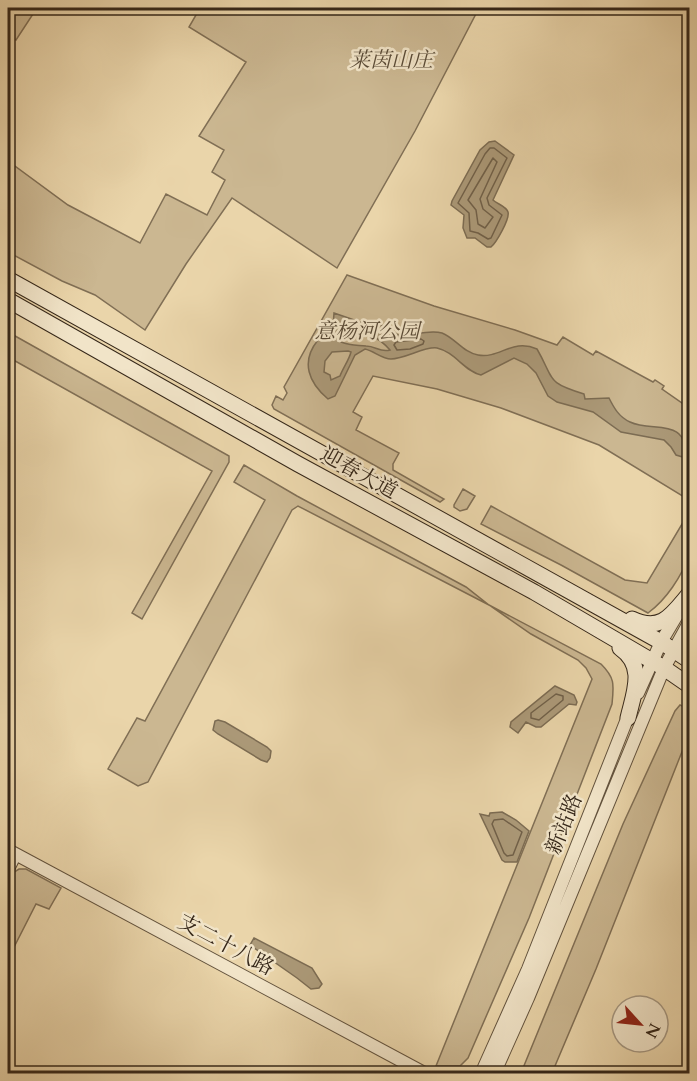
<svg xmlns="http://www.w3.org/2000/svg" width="697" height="1081" font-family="Cardo,'Noto Serif SC',serif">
	<rect width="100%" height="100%" fill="#ead5aa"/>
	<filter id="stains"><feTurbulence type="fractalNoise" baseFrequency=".00333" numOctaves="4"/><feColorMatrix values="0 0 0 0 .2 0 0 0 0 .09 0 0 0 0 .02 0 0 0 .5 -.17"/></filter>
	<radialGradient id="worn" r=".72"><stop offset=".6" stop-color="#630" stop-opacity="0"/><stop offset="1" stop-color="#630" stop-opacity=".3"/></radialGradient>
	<path fill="#cbb791" stroke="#806f55" stroke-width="1.5" d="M8,8H22L33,14L16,40L8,36Z
		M200,8H479L415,131L337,268L232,198L186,264L145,330L95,295L62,281L8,252V161L68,205L140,243L166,194L207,215L225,180L212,172L224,150L199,136L246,62L189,27Z
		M347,275L434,306L515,330L557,345L563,337L593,355L596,351L653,382L655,380L664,386L662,389L689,408V500L599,445L501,408L437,389L373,376L353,412L362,417L356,430L399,453L393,464V470L444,499L440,502L274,409L272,405L276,396L283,400L287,393L284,387Z
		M8,332L229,456V462L142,619L132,613L212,471L8,357Z
		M244,465L297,496L466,587L489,605L601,664C615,678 614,684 612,704L529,918L468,1058L460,1066H436L592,679L586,668L578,660L531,634L489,605L298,506L292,510L148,782L138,786L108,769L137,718L145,721L265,500L234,482Z
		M463,489L475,496L467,509L460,511L454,507V505Z
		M491,506L625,580L647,583L685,519L689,521C690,531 692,545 689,555C682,576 666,600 648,613L561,565L481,524Z
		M680,705L689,709V734L596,969L552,1073H521L623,824L675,711Z
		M19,869H26L61,888L49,909L36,904L8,959V880L11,874Z"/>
	<path fill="#ac9a79" stroke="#7c6c53" stroke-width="1.5" fill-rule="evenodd" d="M495,141L514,155L493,200C497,204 506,206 508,212C510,219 496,243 491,247H487L475,238H467L463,228L464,215L451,205L452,201L480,150L489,142Z
		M334,313L360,322L372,321L378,323L400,336C414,336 428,329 442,333C455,338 464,353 478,355C500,359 512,338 537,349C555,380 545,382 584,394L585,399L609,398C614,408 619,417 630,422C653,433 687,416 686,458L676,455L671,447L664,440L621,432L593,412L557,402L548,396L536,373L527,364L514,358L481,375C464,371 455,352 437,348C425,346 405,359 391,359C382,359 374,351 365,349L355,355L335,396L328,399C309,383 300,362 318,340C322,335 329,331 333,327ZM348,331C368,334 377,335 390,350C380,353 376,346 366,346C357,345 351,346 341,342V339ZM348,351L351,352C349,360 343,368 340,376L331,380L330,375L324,372L325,361L332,352Z
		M555,686L574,695L577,702L576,705L569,704L541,727H536L526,722L518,733L510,727L511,722Z
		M218,720L225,722L267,747L271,751L270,758L267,762L261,760L218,734L213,730L215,721Z
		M502,812L516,820L529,831L517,862H505L502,860L480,814L489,816L490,813Z
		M254,938L312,968L322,984L319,988L311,989L297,978L250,945Z"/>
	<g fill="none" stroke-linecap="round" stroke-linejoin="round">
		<path stroke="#706049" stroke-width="1.5" d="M494,148L507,158L487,198L489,205L502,215L491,238L488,239L478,233L470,231L469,213L458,203L485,154L490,148Z
			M493,158L497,162L480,199L483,209L493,217L485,228L478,224L476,210L468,200Z
			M421,339L424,341L423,344L410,349L397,350L394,345L396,342Z
			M556,694L563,696V700L539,720L531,718V713Z
			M503,819L522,832L513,855L507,856L504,853L492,824L494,820Z"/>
		<g stroke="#62523d" stroke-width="14">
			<path id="tertiary" d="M638,693L661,642L680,610
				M8,850L426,1074
				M8,869L15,855
				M481,1074L528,969L631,709
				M494,1074L528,998L664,668L690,621"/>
		</g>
		<g stroke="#352719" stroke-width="17">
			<path id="secondary" d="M8,279L661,642L690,661
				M8,300L298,464L534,592L664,668L690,686
				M632,619C662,633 672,614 690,593
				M620,648C646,666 634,692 628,718"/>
		</g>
		<use href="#tertiary" stroke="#f1e4c8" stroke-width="12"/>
		<use href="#secondary" stroke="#f1e4c8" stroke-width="15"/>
	</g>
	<g text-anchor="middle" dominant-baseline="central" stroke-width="5" stroke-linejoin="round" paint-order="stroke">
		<g font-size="21" font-style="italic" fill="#5a4b37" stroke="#f1e4c8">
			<text x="391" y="60">莱茵山庄</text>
			<text x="367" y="331">意杨河公园</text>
		</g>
		<g font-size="21" fill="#352719" stroke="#f1e4c8">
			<text transform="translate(359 473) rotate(29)">迎春大道</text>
			<text transform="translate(564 824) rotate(-68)">新站路</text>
			<text transform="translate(226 945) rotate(28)">支二十八路</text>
		</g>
	</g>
	<rect width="697" height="1081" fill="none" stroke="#ead5aa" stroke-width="30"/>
	<rect x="9" y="9" width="679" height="1063" fill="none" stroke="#352719" stroke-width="3"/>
	<rect x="15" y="15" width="667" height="1051" fill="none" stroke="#352719" stroke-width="1.5"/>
	<g transform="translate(640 1024) rotate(117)"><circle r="28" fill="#f1e4c8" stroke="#a69882" stroke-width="1.5"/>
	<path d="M0-4.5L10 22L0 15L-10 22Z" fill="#8f2418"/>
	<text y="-9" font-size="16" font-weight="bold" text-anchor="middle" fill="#352719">N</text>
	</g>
	<rect width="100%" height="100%" filter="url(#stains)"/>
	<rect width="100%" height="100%" fill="url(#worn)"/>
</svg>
